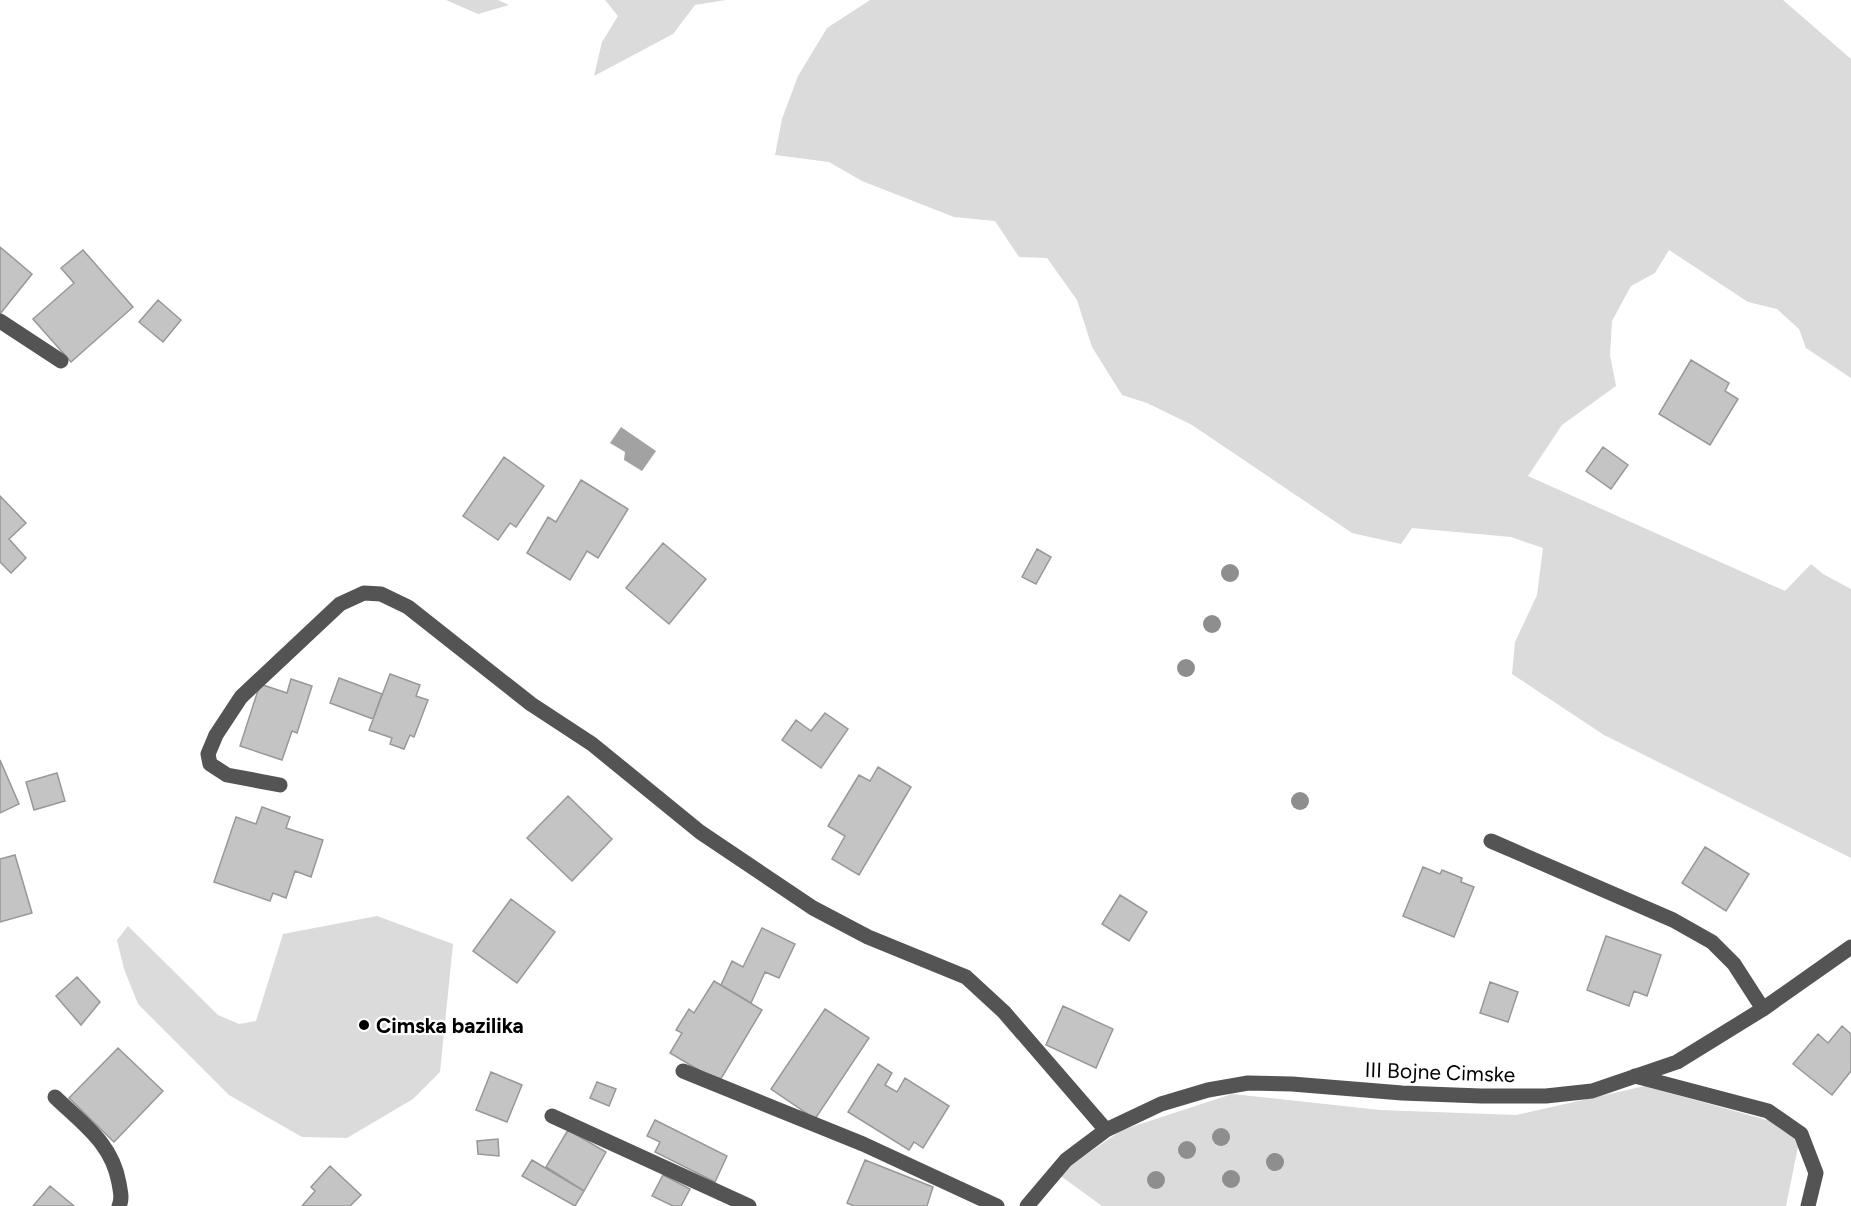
<svg xmlns="http://www.w3.org/2000/svg" width="1851" height="1206" font-family="Figtree,sans-serif">
	<rect width="100%" height="100%" fill="#fff"/>
	<path fill="#dbdbdb" d="M446,0H498L509,5L478,14Z
		M605,0H726L695,5L673,34L594,76L602,42L618,16Z
		M870,0H1783L1851,59V378L1806,348L1799,329L1777,309L1748,302L1669,250L1655,273L1631,286L1612,321L1610,355L1616,386L1562,425L1528,476L1785,591L1811,564L1823,574L1851,589V858L1604,735L1512,674L1515,642L1537,595L1543,548L1511,537L1412,528L1401,544L1352,533L1192,425L1147,403L1122,395L1092,347L1077,300L1047,258L1019,257L995,221L954,217L862,181L829,162L775,155L782,119L798,76L827,28Z
		M377,916L453,944L440,1072L413,1099L347,1138L302,1137L229,1095L138,1004L124,969L117,940L128,926L218,1015L239,1024L256,1021L283,934Z
		M1645,1086L1788,1126L1798,1147L1786,1206H1102L1058,1174L1122,1130L1232,1094L1380,1110L1516,1115Z"/>
	<path fill="#a2a2a2" d="M621,427L656,451L642,471L624,460L625,452L610,443Z"/>
	<path fill="#c4c4c4" stroke="#989898" stroke-width="1.5" d="M0,247L32,274L0,314Z
		M83,250L133,307L71,362L33,319L74,283L61,268Z
		M158,300L181,320L163,342L139,322Z
		M1691,360L1729,383L1725,391L1738,399L1710,445L1659,414Z
		M1603,447L1628,465L1611,489L1586,471Z
		M504,457L544,486L516,527L510,523L498,540L463,516Z
		M581,480L628,509L598,558L587,551L570,580L527,553L548,517L556,522Z
		M0,496L26,523L9,539L26,558L11,573L0,562Z
		M663,543L706,579L669,624L626,588Z
		M1037,549L1051,557L1036,584L1022,577Z
		M390,674L420,685L416,696L428,700L414,737L410,735L404,749L390,744L392,738L369,730Z
		M339,678L382,694L373,719L330,703Z
		M291,679L312,686L297,733L292,731L282,760L240,746L260,684L287,693Z
		M825,713L848,729L821,768L782,740L796,720L811,731Z
		M0,760L19,804L0,813Z
		M878,767L911,787L859,875L832,859L845,836L828,826L859,775L870,781Z
		M57,773L65,801L34,810L26,782Z
		M568,796L612,839L572,881L527,838Z
		M262,807L290,817L286,828L323,840L311,877L295,871L286,898L273,893L270,901L214,882L236,817L256,824Z
		M1705,847L1749,874L1726,911L1682,883Z
		M15,855L32,913L0,922V859Z
		M1423,867L1440,874L1442,870L1462,878L1461,882L1474,887L1454,937L1403,916Z
		M1120,895L1147,912L1129,941L1102,924Z
		M511,899L555,932L517,983L473,951Z
		M762,928L795,944L779,978L765,972L751,1003L721,985L732,961L743,967Z
		M1606,936L1661,955L1647,996L1634,991L1629,1006L1587,990Z
		M77,977L100,1002L81,1025L56,996Z
		M714,981L762,1010L719,1082L670,1053L682,1033L676,1030L689,1009L694,1013Z
		M1490,982L1518,992L1508,1022L1480,1013Z
		M1063,1006L1113,1029L1096,1068L1046,1045Z
		M825,1009L869,1038L815,1119L771,1089Z
		M1842,1026L1851,1034V1071L1832,1095L1793,1064L1818,1034L1828,1043Z
		M118,1048L163,1091L114,1142L69,1098Z
		M878,1064L892,1073L885,1085L897,1092L905,1078L949,1106L923,1148L914,1142L909,1150L848,1112Z
		M491,1072L522,1085L507,1122L476,1110Z
		M597,1082L616,1089L609,1106L590,1098Z
		M655,1120L727,1156L715,1182L655,1152L660,1142L647,1136Z
		M568,1130L606,1152L584,1191L546,1167Z
		M498,1139L499,1156L478,1154L477,1141Z
		M532,1160L584,1191L575,1206L522,1176Z
		M865,1160L933,1187L927,1206H854L847,1203Z
		M330,1166L361,1195L350,1206H302L315,1191L311,1187Z
		M663,1175L690,1189L681,1206H673L652,1196Z
		M50,1186L74,1206H33Z"/>
	<g fill="none" stroke-linecap="round" stroke-linejoin="round">
		<path stroke="#545454" stroke-width="15" d="M0,321L61,361
			M280,785L227,775L210,764L208,754L216,735L241,697L340,604L364,593L381,594L408,607L531,704L592,744L700,832L813,908L868,937L966,977L1004,1012L1106,1130
			M1491,841L1673,920L1712,942L1734,964L1763,1009
			M683,1071L863,1144L997,1206
			M1635,1076L1768,1111L1801,1134L1816,1173L1808,1206
			M55,1097C83,1124 112,1143 119,1183C120,1191 123,1198 119,1206
			M552,1116L749,1206
			M1027,1206L1066,1160L1106,1130L1161,1104L1208,1090L1248,1083L1292,1084L1402,1093L1481,1096H1546L1592,1091L1677,1062L1763,1009L1851,947"/>
	</g>
	<g fill="#8e8e8e">
		<circle cx="1230" cy="573" r="9"/>
		<circle cx="1212" cy="624" r="9"/>
		<circle cx="1186" cy="668" r="9"/>
		<circle cx="1300" cy="801" r="9"/>
		<circle cx="1221" cy="1137" r="9"/>
		<circle cx="1187" cy="1150" r="9"/>
		<circle cx="1275" cy="1162" r="9"/>
		<circle cx="1231" cy="1179" r="9"/>
		<circle cx="1156" cy="1180" r="9"/>
	</g>
	<circle fill="#000" stroke="#fff" stroke-width="2" cx="364" cy="1025" r="6"/>
	<g text-anchor="middle" dominant-baseline="central" stroke-width="4.5" stroke-linejoin="round" paint-order="stroke">
		<g font-size="21" font-weight="bold" fill="#000" stroke="#fff" text-anchor="start">
			<text x="376" y="1025">Cimska bazilika</text>
		</g>
		<g font-size="21" fill="#000" stroke="#fff">
			<text transform="translate(1440 1072) rotate(2)">III Bojne Cimske</text>
		</g>
	</g>
</svg>
